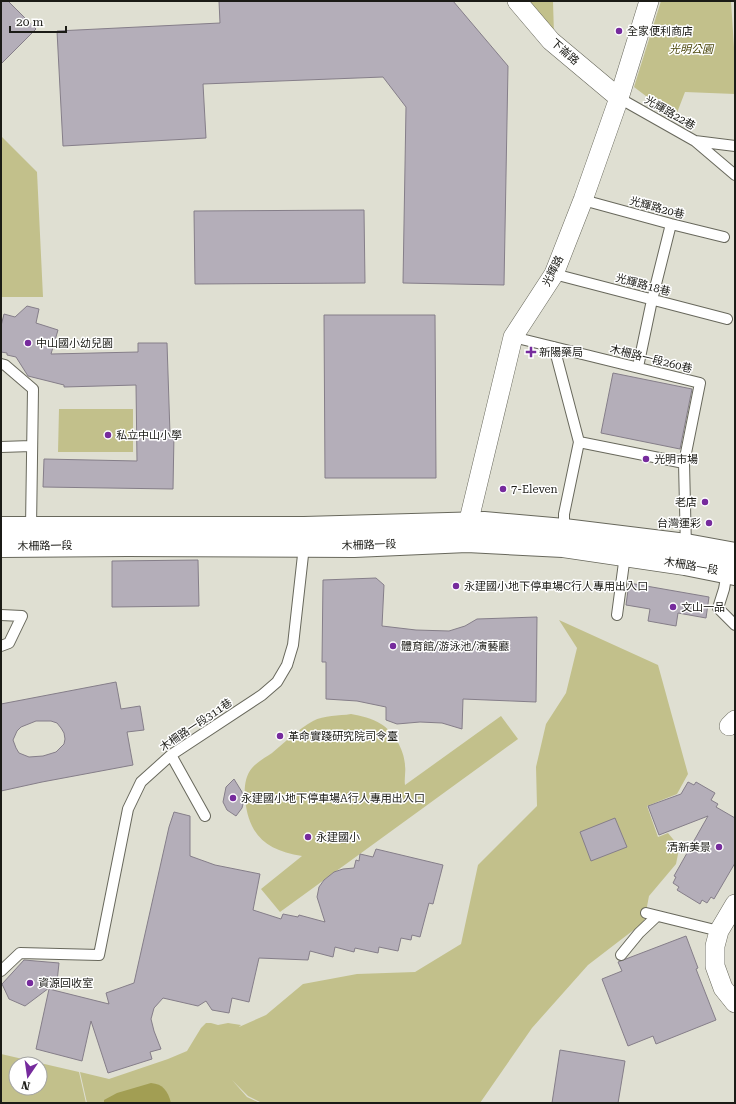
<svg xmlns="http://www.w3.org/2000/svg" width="736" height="1104" font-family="'Roboto Serif','Noto Sans TC',serif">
	<rect width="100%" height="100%" fill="#dfdfd2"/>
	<path fill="#c2c08b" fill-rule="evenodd" d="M525,1H553L554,35Z
		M661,1H731L735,63V94L685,92L675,118L634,87Z
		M1,136L37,172L43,297H1Z
		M59,409H133V452H58Z
		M559,620L658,665L688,774L677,794L647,806L658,837L668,833L677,844L678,854L676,864L649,896L644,922L588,965L532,1028L480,1103H262L248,1096L232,1080L247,1097L260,1103H87L80,1072L109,1079L168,1059L187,1051L201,1028L206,1023H211L218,1025L228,1023L241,1025L239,1027L266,1015L303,984L357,974L415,972L461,944L478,865L537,806L536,767L546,724L566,693L577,648Z
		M351,714C361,716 372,718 381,724C394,732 405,751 405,766C406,772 404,779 405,785L501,716L518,739L280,912L261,889L302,856C267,850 249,837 245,799C244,789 245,776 252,768C257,762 266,757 272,753C284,743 300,728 313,721C324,715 339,716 351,714Z
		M1,1054L79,1072L86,1103H1ZM16,1064H40V1088H16Z"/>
	<path fill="#a29e53" d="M151,1083C163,1084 168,1091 171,1103H104V1100L117,1093Z"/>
	<path fill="#b4aeb9" stroke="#857e89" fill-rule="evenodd" d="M1,1H8L36,29L1,64Z
		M219,1H453L508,66L504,285L403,283L406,107L383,77L203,84L206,138L63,146L57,31L220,23Z
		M364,210L365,283L195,284L194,211Z
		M27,306L39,309L36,323L58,330L51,354L138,352V343H167L170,434H174L173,489L43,487L44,459L137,461L136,385L64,387V385L28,376L16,357L7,355V353L1,352V326L4,314L15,317Z
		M324,315H435L436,478H325Z
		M613,373L692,389L680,449L601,433Z
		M198,560L199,606L112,607V561Z
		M376,578L384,585L382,626L416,630L449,631L465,626L477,619L537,617L536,702L463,699L462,729L442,723L420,722L397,724L386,720V707L357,701L326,699V662H322L323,580Z
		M629,583L709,597L706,618L678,613L676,626L648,621L650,609L626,605Z
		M116,682L121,709L140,706L144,730L127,732L133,765L42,782L1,791V704ZM36,721H51L57,723L61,728L64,733L65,739L64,744L56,752L43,756L29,757L19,753L16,748L13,740L17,731L21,727Z
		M234,779L242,792L244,800L242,808L236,816L227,810L223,802L226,787Z
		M688,782L694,785L696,782L715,793L711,800L718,804L716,807L735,818V863L714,899L711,897L707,903L702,900L700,904L677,890L679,887L673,883L676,877L674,876L708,816L659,835L648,806L681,794Z
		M174,812L190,816V856L215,865L260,874L253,910L281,919L283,914L298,917L299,915L325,922L317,897L319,887L324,880L334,872L343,869L354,868L356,860L359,861L360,854L373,857L376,849L443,865L433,904L429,903L420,937L412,935L411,940L401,938L398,951L379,947L378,953L355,948L354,952L335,947L333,957L310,951L308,960L259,958L249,1002L232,998L229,1013L212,1010L206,1001L198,1006L163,998L154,1008L151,1019L154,1031L161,1049L150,1052L152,1059L108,1073L91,1021L82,1061L36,1049L49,989L109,1004L106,993L134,983L169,827Z
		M615,818L627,847L591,861L580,832Z
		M686,936L698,968L696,969L716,1020L656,1044L653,1036L628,1046L602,979L622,971L618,962Z
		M24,960L59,963L57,982L25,1006L9,999L2,984Z
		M560,1050L625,1061L618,1103H552Z"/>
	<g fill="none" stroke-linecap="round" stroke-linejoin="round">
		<g stroke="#68685c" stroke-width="12">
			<path id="service" d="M619,98L695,141L735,146
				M695,141L735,175
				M583,200L671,224L724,237
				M554,274L727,319
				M513,337L700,383L684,463L686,548
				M554,347L579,442L564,514V530
				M1,364L5,365L33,389L31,527
				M638,367L652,300L671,224
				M579,442L684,463
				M1,447L31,446
				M727,572L724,589L718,608L735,625
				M1,615L22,616L9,643L1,646
				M617,615L625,555
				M171,755L205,816
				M646,913L719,931
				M621,955L639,933L657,916
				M1,971L20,953L99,955L128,809L141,782L171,755L262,695L277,682L287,665L293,645L304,546"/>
		</g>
		<g stroke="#68685c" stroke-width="20">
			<path id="minor" d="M517,1L551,41L619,98
				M467,537L468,524L513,337L554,274L583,200L619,98L649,1
				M729,726L735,720
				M735,904L719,931L715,946V966L723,988L735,1003"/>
		</g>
		<g stroke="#68685c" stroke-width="24">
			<path id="secondary" d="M1,528H304L484,523L564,530L686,545L735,554
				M1,546L127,545L354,546L467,541L563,546L685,564L735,574"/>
		</g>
		<use href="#service" stroke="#fff" stroke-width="10"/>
		<use href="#minor" stroke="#fff" stroke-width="19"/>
		<use href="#secondary" stroke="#fff" stroke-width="22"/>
	</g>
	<g fill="#762b9d" stroke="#fff" stroke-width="1.5">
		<circle cx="619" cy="31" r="4"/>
		<circle cx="28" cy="343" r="4"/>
		<path d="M529 346h4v4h4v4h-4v4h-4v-4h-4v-4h4z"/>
		<circle cx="108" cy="435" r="4"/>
		<circle cx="646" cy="459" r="4"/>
		<circle cx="503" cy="489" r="4"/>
		<circle cx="705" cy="502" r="4"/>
		<circle cx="709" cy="523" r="4"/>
		<circle cx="456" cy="586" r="4"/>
		<circle cx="673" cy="607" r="4"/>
		<circle cx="393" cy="646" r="4"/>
		<circle cx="280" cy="736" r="4"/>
		<circle cx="233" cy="798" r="4"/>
		<circle cx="308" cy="837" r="4"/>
		<circle cx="719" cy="847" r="4"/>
		<circle cx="30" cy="983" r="4"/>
	</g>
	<g text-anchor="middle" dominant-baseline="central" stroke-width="3" stroke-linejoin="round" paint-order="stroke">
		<g font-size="11" fill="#1b1b16" stroke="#fff" text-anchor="start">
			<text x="627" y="31">全家便利商店</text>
			<text x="36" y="343">中山國小幼兒園</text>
			<text x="539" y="352">新陽藥局</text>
			<text x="116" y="435">私立中山小學</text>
			<text x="654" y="459">光明市場</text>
			<text x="511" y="489">7-Eleven</text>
			<text x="697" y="502" text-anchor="end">老店</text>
			<text x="701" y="523" text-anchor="end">台灣運彩</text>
			<text x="464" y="586">永建國小地下停車場C行人專用出入口</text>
			<text x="681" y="607">文山一品</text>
			<text x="401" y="646">體育館/游泳池/演藝廳</text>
			<text x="288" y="736">革命實踐研究院司令臺</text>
			<text x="241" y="798">永建國小地下停車場A行人專用出入口</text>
			<text x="316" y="837">永建國小</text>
			<text x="711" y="847" text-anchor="end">清新美景</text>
			<text x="38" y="983">資源回收室</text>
		</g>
		<g font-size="11" font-style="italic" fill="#4a460a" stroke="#fff">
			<text x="691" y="49">光明公園</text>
		</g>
		<g font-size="11" fill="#1b1b16" stroke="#fff">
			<text transform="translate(565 52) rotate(41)">下崙路</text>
			<text transform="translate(670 113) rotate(30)">光輝路22巷</text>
			<text transform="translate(657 208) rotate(15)">光輝路20巷</text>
			<text transform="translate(553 271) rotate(-63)">光輝路</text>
			<text transform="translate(643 285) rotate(15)">光輝路18巷</text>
			<text transform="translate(651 359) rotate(14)">木柵路一段260巷</text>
			<text transform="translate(369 545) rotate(-2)">木柵路一段</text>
			<text transform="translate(45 546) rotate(-1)">木柵路一段</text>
			<text transform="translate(691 566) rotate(10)">木柵路一段</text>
			<text transform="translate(196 725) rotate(-34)">木柵路一段311巷</text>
		</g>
	</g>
	<rect width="736" height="1104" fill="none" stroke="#1b1b16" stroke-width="4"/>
	<g transform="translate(28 1076) rotate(193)"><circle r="19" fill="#ffffff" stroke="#a4a4a2"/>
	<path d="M0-3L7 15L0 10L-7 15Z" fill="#762b9d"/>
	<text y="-6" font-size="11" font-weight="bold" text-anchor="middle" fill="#1b1b16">N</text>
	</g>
	<path d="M10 26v6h56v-6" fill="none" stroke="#1b1b16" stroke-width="2"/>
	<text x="16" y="26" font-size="12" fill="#1b1b16" stroke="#ffffff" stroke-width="3" paint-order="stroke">20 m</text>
</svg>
